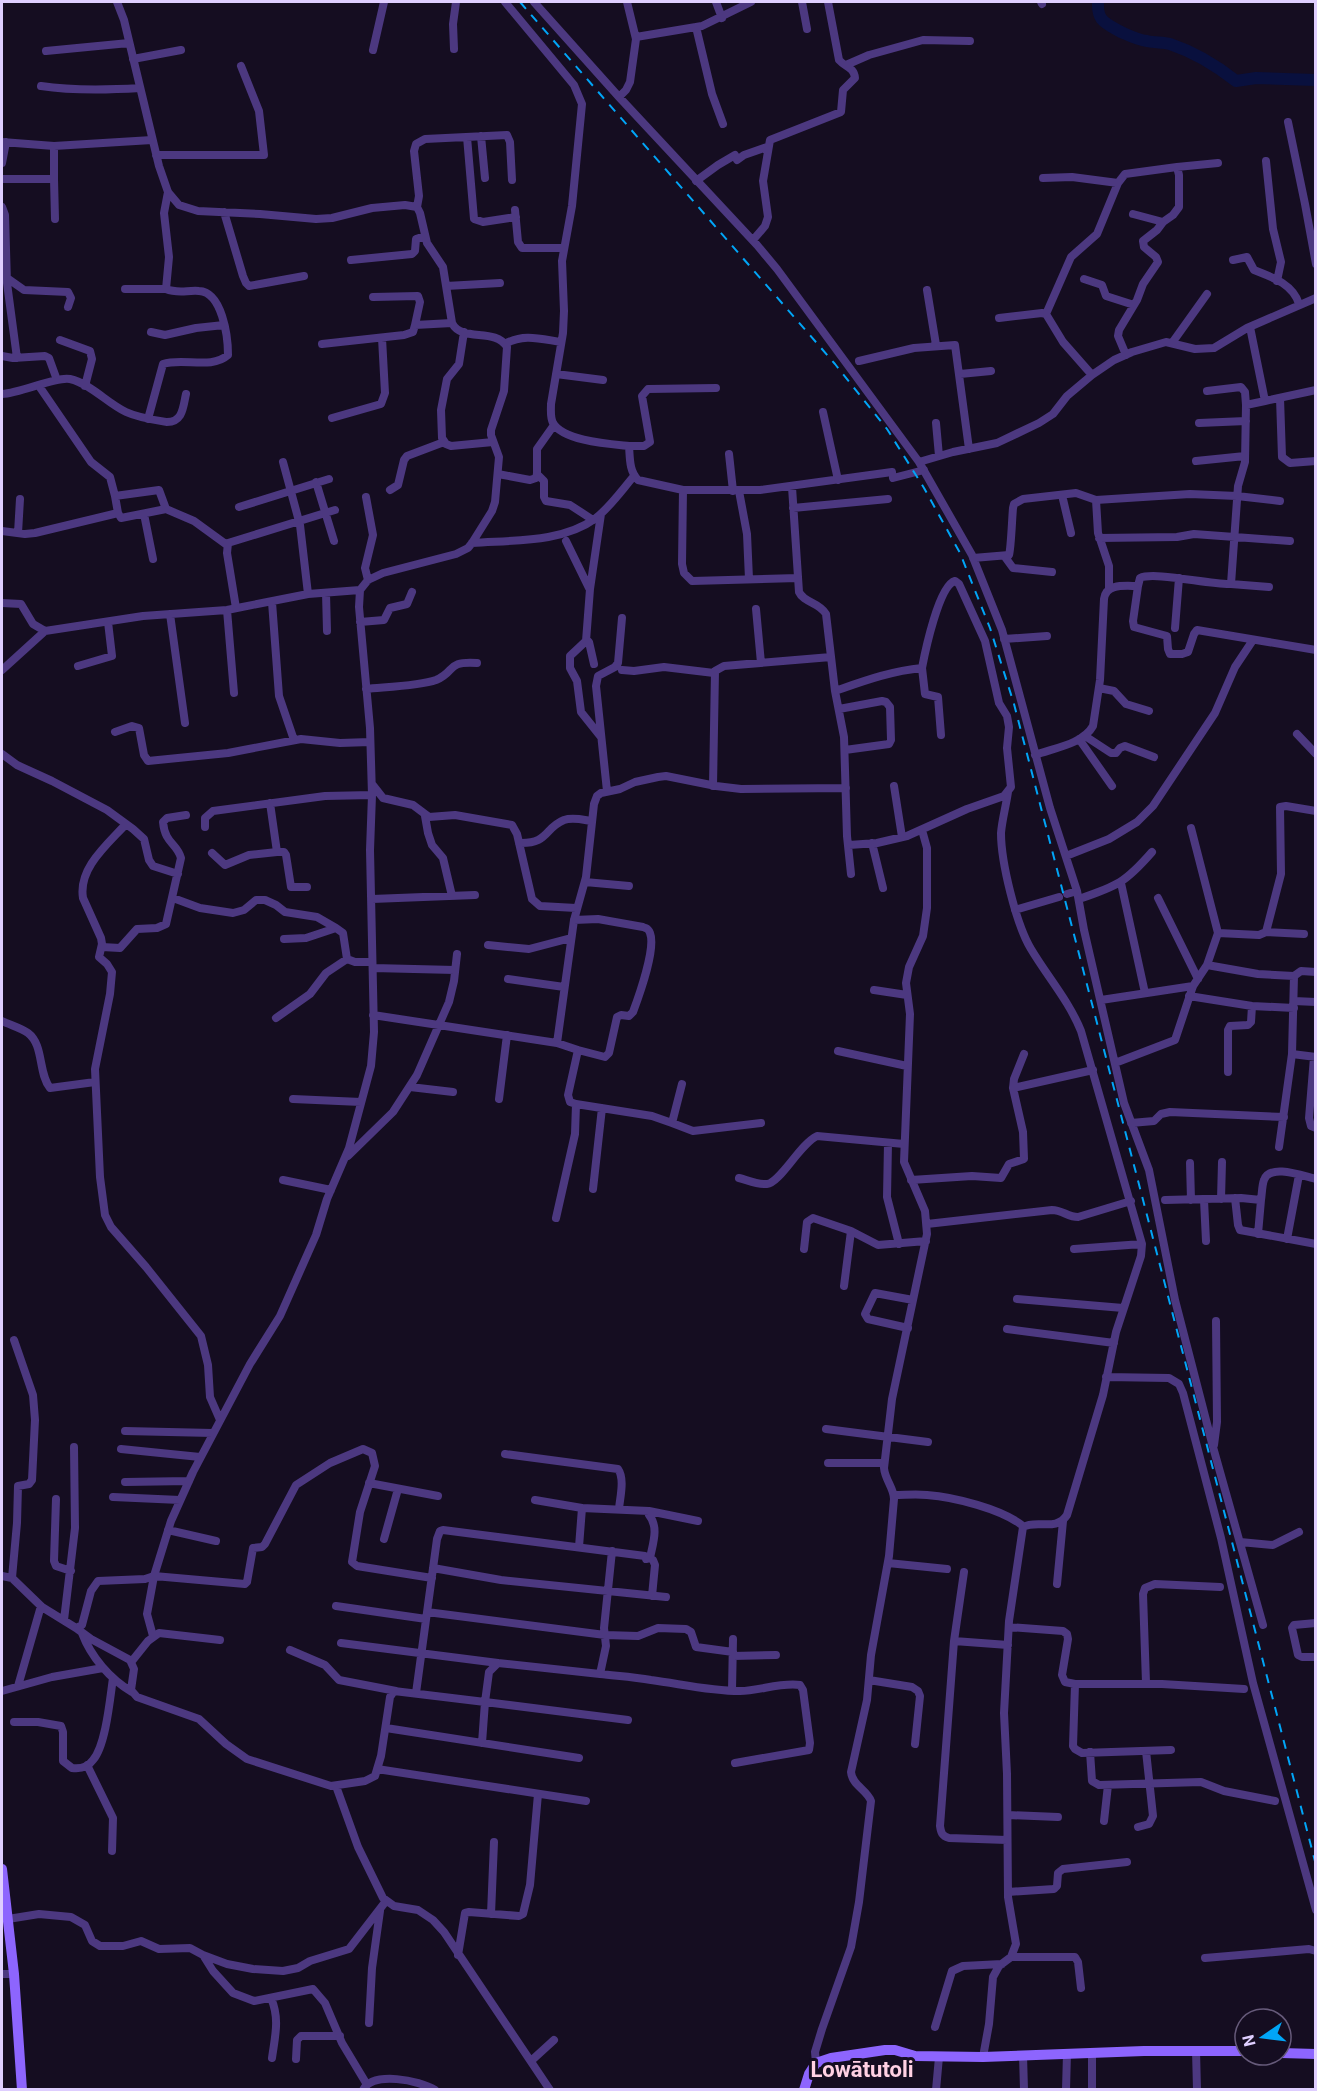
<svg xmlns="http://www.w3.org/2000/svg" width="1317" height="2091" font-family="Roboto,sans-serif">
	<rect width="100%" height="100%" fill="#150d21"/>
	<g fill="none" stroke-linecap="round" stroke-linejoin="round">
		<path stroke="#09103e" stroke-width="12" d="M1098,2C1097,22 1106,23 1121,32C1130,36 1138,40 1147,41C1155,43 1163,42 1170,44C1194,52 1217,66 1236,81L1256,78L1316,80"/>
		<path stroke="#4c3880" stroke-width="8" d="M117,2L124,20L159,166L168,192L179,205L198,211L260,214L316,219L332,218L372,208L405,205L417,207L420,213L427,243L443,267L452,323C462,343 495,327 507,347L504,391L491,430V435L499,457L495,502L492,511L472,543L468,548L456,554L383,573L368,580L360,590
			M505,2L574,85L582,104L572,206L562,261L564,311L563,333L551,404C551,410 550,417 553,423C563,441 610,444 629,446C630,458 629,471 638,480L683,490H760L892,472
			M534,2L619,97L757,245L777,269L919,462L953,452L997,443L1039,423L1053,414L1067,396L1092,375L1114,360L1132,352L1166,342L1195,349L1214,348L1247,328L1316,298
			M716,2L722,18
			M802,2L807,29
			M1041,2L1042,4
			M696,27L712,94L723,124
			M636,37L702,26L751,2
			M454,49L453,24L456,2
			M373,50L384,2
			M46,51L129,43
			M133,59L181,50
			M846,65L869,55L923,40L970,41
			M41,86C74,91 107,90 140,88
			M619,97L626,90L630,82L636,39L627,2
			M1288,122L1305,204L1316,264
			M481,136L485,178
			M467,137L474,219L483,222L516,217
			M2,142L54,146
			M156,155H264L259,111L241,66
			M737,160L744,155L767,147
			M1266,161L1273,229L1281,262L1277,281
			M2,163L6,142
			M1177,167L1218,163
			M1043,178L1072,177L1118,183L1125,174L1177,167L1179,175V207L1173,215L1163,222L1157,230L1143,241L1144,247L1156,257L1158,262L1143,284L1137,300L1119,330L1118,336L1126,355
			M2,179H54V146L152,140
			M54,179L55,219
			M696,181L718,165L735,155
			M2,207L5,215L7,283L17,358
			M417,207L419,196L414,151L416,144L425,139L507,135L510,142L512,180
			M515,210L518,242L522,248H564
			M224,212L243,276L246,283L249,286L304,276
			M1133,214L1163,222
			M753,240L765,226L768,217L763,181L770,140L841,112L843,90L855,78C854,67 845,67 839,60L828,2
			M351,260L412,254L415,251L416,239L425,236
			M1233,260L1247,257L1254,270C1272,277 1293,284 1299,304
			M7,278L24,290L68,292L71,298L68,307
			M1084,279L1102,285L1106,296L1134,305
			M446,286L500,283
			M125,289H166L169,257L164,213L168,192
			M927,290L936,345
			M373,297L418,296L420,302L415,325
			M1046,314L1071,257L1097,234L1118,183
			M999,318L1042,313L1046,314L1063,342L1092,375
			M151,332L165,335L196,328L224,325
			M464,332L459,364L447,379L441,410L442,438L446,444L451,446L493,442
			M60,340L90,351L92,359L85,386
			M1172,343L1207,294
			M322,344L404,335L413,332L415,325L452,323
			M505,344C523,333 541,339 561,342
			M2,356L13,358L45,356L49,358L57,380
			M859,361L914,348L955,345L969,449
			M556,374L603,380
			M960,374L991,371
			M39,386L91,462L110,477L115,496L159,490L166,509L194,521L227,545
			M1207,391L1241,387L1245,392L1246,405
			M2,394C21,393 57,376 70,379C91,384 107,403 126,412C139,418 154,420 167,422C183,422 183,407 186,394
			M1280,398L1282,457L1290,463L1316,461
			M1265,401L1316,390
			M823,412L838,480
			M332,418L381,404L385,393L382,338
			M148,419L163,364C183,357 211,370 228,355C228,336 222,292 199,291C187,290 178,294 166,289
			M936,423L939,456
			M1199,423L1246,421
			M629,446H644L650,442L642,396L648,389L716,388
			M729,454L733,491
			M1196,461L1245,456
			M283,462L300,525L308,594
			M919,462L972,555L1002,630L1050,808L1077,891L1084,930L1124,1103L1149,1170L1175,1300L1213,1447L1263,1625
			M498,474L530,480L536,478L537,474V449L554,425
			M537,474L544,481V497L546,501L570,505L593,520
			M893,478L924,470
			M316,482L334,541
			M792,487L799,592C804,603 819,602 826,614L835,691L844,737L847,836L851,874
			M390,490L398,485L404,460L407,456L444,442
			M683,490L682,564L684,573L692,581L798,578
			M739,491L747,534L749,579
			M1062,495L1071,533
			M115,496L118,513L121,518L166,509
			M366,497L373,535L365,568L368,580
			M1096,500L1098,533L1109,566V589
			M239,507L329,479
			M793,508L888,499
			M144,514L153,559
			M601,514L590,589L586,641L570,656V668L577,681L581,712L601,737
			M2,531L25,534L35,533L118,513
			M18,533L20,499
			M1099,538L1177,537L1194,534L1290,541
			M566,541L589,588
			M472,543C513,540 562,543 596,518C610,507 622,490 634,476
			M1005,557L1013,568L1052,572
			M973,558L1009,555C1011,549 1012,519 1013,508L1014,504L1023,499L1076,493L1096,500L1190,494L1237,496L1280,501
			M1231,584L1269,587
			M1138,586L1133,621L1134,627L1167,636L1168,649L1170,654H1182L1188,652L1194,634L1197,630L1316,650
			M326,593L327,631
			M272,602L279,696L294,740
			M2,603L21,604L33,624L45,631L143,616L227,610L308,594L360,590L359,607L370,728L372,795L370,850L374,1032L371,1066L349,1148L327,1199L316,1235L280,1316L250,1364L193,1472L171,1521L154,1576L145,1579L98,1581L91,1591L82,1625L76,1628L42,1607L12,1578L2,1576
			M236,608L227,553L228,543L335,510
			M756,609L761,663
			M227,610L234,693
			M170,614L185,723
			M360,622L384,620L390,608L407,604L412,592
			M1175,628L1179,578
			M1004,639L1047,636
			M587,640L589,642L594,664
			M78,666L112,656L108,622
			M922,668L925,694L938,697L941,735
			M2,670L45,631
			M622,670L634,671L664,667L714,673
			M1099,688L1114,691L1126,704L1149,711
			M366,689C385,687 419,686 436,680C457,671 445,661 477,663
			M835,691C864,681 891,671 922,668C925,652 939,585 955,581L959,584L985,641L999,703L1007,716L1009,727L1007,748L1011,787L1004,796L967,809L907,836L877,843L849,845
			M839,709L882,701L886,702L890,707L891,740L889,744L845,750
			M115,732L132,726L139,728L144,755L148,761L228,753L301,739L340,743L370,742
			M1297,734L1316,754
			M1085,736L1111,753H1116L1120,748L1125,746L1154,757
			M1079,739L1112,786
			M2,754L17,765L52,781L107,810L133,829L144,839L149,860L153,866L178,874
			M1035,755C1054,748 1083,744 1093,726L1100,680L1104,599C1106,583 1125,586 1138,586L1140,578C1154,571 1210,585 1231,584L1238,486L1245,462L1246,405L1265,401L1250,327
			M372,784L383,798L413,805L429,817L455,815L512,825L517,834L532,899L540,906L576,908
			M713,786L715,671L724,666L831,657
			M894,786L902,837
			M607,791L596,686L598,676L615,667L618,663L622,618
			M270,803L277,852H284L286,855L291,887H307
			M425,816L428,833L432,845L443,858L452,896
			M126,824C108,844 78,868 83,898L101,938L102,944L99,957L107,964L112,972L110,994L95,1069L100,1177L105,1215L111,1227L146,1267L201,1336L208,1365L210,1397L220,1420
			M205,827V818L213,811L325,796L372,795
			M519,843C549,844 544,828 564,820C573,817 584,820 592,821
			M872,843L883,888
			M212,853L225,865L249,855L277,852
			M1066,856L1109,839L1137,822L1153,806L1215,713L1235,667L1253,640
			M585,882L629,886
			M1121,883L1145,993
			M1067,894L1077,891
			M173,898L200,908L233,913L244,910L256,900H265L276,905L285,912L317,917L336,928
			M1158,898L1198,979
			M372,899L475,895
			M1079,899C1117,886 1125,883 1152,852
			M1015,910L1059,897
			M574,920L598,919L643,927C647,929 648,928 650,933C656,948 639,996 633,1012L629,1016L621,1015L617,1017L609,1053L605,1057L578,1050
			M1266,932L1304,934
			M1218,933L1259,935L1266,932L1281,874L1280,807L1286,806L1316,811
			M284,939L306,938L336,928L343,933L347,959L355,962H372
			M488,945L529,949L571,938
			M102,947L120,948L137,929L157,928L166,924L181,858C177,843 165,844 163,822L167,818L186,815
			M1207,965L1258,974L1294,976
			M373,968L455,970
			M508,979L564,987
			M874,990L907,995
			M1189,996L1252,1006L1294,1008
			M1101,1000L1193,986
			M1294,1001L1316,1002
			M373,1015L557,1043L574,920L586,877L594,804L597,796L601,793L620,789L635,782L658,777L666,776L716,786L741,789L846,788
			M276,1018L310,994L326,973L347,959
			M2,1021C10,1025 21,1028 28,1033C44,1045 38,1073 50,1088L95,1082
			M557,1043L578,1050L568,1095L570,1102L576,1104L652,1116L672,1123L682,1084
			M838,1051L907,1066
			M1292,1054L1316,1057
			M1314,1057L1309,1118L1311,1126L1316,1128
			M1115,1063L1175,1040L1193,986L1207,965L1218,933L1191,828
			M1228,1072V1030L1230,1026L1248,1025L1251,1022L1252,1006
			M410,1087L453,1092
			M1013,1088L1093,1070
			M293,1099L361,1102
			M499,1099L507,1035
			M672,1123L693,1131L761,1123
			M1131,1123L1154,1121L1161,1114L1170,1112L1284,1117
			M888,1143L887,1197L899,1244
			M1279,1147L1292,1054L1294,976L1301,971L1316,972
			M348,1156L393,1112L417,1075L449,1002L454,981L457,954
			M1190,1163L1191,1200
			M739,1178C747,1180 758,1185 767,1184C780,1183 800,1144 817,1136L904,1144
			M283,1180L331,1190
			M911,1180L972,1176L1001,1178L1009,1164L1024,1159L1023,1132L1013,1088L1014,1079L1024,1054
			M593,1189L602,1108
			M1235,1198L1238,1225L1240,1230L1316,1244
			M1221,1199L1222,1162
			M1165,1200L1241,1198L1261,1200C1262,1193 1262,1185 1264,1180C1270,1163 1303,1176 1316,1179
			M1204,1200L1206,1241
			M556,1218L575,1134L576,1104
			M927,1224L1052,1210C1062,1210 1068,1217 1078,1217L1131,1201
			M1258,1234L1261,1200
			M1287,1239L1299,1175
			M804,1249L807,1222L813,1218L851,1231L878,1245L926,1241
			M1074,1249L1142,1244
			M844,1286L851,1231
			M1017,1299L1123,1308
			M908,1328L868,1319L865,1314L875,1293L913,1300
			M1007,1329L1114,1343
			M1106,1377L1169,1378L1179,1384L1183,1393L1221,1538L1253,1683L1316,1910
			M826,1429L928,1442
			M125,1431L213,1433
			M1214,1445L1217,1422L1216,1321
			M121,1449L200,1457
			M505,1454L618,1469C625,1479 620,1497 619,1509
			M828,1463H884
			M125,1482L189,1481
			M369,1483L438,1496
			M894,1495C905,1495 916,1494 927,1495C954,1497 1002,1509 1023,1526
			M113,1497L180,1500
			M56,1499L54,1561L56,1566L71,1571
			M535,1500L582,1508
			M168,1530L216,1541
			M384,1539L398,1489
			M1240,1542L1273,1545L1299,1532
			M579,1547L582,1508L649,1511L698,1521
			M646,1559L650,1558C653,1543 659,1527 649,1515
			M888,1563L947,1569
			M433,1568L501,1580L666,1597
			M964,1572L954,1641L1008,1645
			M12,1578L17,1523L18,1486L29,1484L32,1480L35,1420L33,1395L14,1340
			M1057,1584L1063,1521
			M336,1606L426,1619
			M427,1612L605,1635L638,1636L658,1628L686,1629L691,1632L696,1647L733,1652
			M64,1620L75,1528L74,1447
			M1316,1623L1294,1625L1292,1628L1298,1655L1302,1657H1316
			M1009,1627L1063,1631L1067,1634L1068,1639L1062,1675L1065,1682L1075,1684L1073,1746L1075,1749L1082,1753L1171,1750
			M76,1628L91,1639L130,1660L134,1669L131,1690L137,1697L199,1719L226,1744L247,1759L331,1786L365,1781L375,1776L381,1756L390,1697L394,1691L485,1702L489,1672L498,1663L600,1674L606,1646L604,1628L612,1551
			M82,1633C91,1657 110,1679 132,1692
			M153,1636L147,1614L154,1576L245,1584L247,1582L253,1548L262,1547L265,1544L296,1485L330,1463L363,1449L372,1453L375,1466L360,1512L352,1562L357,1566L432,1578
			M954,1641L940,1826C941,1833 942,1836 949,1838L1007,1840
			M341,1643L498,1663
			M290,1650L325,1665L339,1680L396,1691
			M733,1656L776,1655
			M132,1661L148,1641L159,1633L220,1640
			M600,1674C617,1676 634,1677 651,1680C681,1684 709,1691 740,1691C759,1691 781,1682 800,1685L803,1690L810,1743L809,1750L735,1763
			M869,1680L912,1687L918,1691L920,1696L915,1744
			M1146,1683L1143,1594L1145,1588L1155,1584L1220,1587
			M1075,1684H1162L1244,1689
			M18,1686L41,1606
			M732,1690L733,1639
			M2,1691L52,1677L103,1668
			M416,1693L437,1539L440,1531L443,1530L645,1556L653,1560L655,1565L652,1596
			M14,1722H38L61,1726L63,1732V1761L72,1768C80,1769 88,1767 93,1760C106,1745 110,1698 113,1678
			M386,1728L579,1758
			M482,1743L485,1702L628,1720
			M1090,1752L1092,1781L1099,1785L1201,1782L1224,1791L1275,1801
			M87,1765L113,1818L112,1851
			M377,1769L586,1801
			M336,1786L358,1847L383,1898L394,1906L418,1910L433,1920L444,1932L550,2090
			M1008,1815L1058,1817
			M1104,1821L1108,1785
			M1138,1827L1149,1824L1153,1816L1146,1751
			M1008,1892L1054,1889L1057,1886L1058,1873L1063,1869L1127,1862
			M491,1914L494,1842
			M8,1919L39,1914L71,1917L85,1925L92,1941L100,1946H123L141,1941L159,1949L190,1948L203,1955L213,1971L233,1993L254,2001L313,1989L325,2003L342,2043L366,2083
			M203,1955L227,1964L253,1969L283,1971L298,1968L310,1961L349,1949L386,1901
			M458,1955L465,1913L469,1912L519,1916L523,1914L530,1885L538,1794
			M1011,1957H1075L1078,1962L1081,1988
			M1205,1958L1309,1949L1316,1951
			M2,1974H14
			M271,1998C280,2019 275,2036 272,2058
			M369,2023L372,1968L380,1911
			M935,2027L952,1971L963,1966L1002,1964
			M1196,2050L1197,2090
			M1092,2052V2090
			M1023,2055L1024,2090
			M983,2057L989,2024L993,1977L999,1966L1011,1957L1016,1944L1008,1897L1007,1774L1004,1713L1009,1621L1023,1527C1037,1519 1056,1532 1067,1515L1103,1395L1116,1332L1141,1256L1142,1244L1081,1031C1069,1001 1047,976 1031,949C1016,924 1001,862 1001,833C1002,820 1006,806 1008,792
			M296,2059L297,2040L301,2036H340
			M531,2061L554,2040
			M816,2063L815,2052L822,2029L851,1947L859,1902L871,1801C867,1790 852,1785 851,1772L867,1700L871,1655L889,1556L894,1499C894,1488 885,1480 884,1468L892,1399L927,1234L925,1211L904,1162L910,1014L906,983L909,967L923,936L927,908V848L922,830
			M363,2090C373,2071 419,2080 435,2090
			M936,2090L939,2057
			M1066,2090L1067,2053"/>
		<path stroke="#8d65fe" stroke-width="10" d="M2,1869L14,1974L22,2090
			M1281,2053L1316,2054
			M804,2090L809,2074L816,2063L831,2058L885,2050H895L915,2056L983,2057L1144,2051H1245"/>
		<path stroke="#01a5f7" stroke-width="2" stroke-dasharray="9 8" stroke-linecap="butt" d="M520,2L835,364L887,429L924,488L960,553L990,628L1014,704L1316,1865"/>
	</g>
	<g text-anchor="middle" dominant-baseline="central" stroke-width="6" stroke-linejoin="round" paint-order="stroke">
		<g font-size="22" font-weight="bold" fill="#ffd0e3" stroke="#150d21">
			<text x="862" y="2069">Lowātutoli</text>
		</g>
	</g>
	<rect width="1317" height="2091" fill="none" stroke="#dfceff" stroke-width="6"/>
	<g transform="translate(1263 2037) rotate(256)"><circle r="28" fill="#150d21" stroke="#665a7a" stroke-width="1.5"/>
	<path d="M0-4.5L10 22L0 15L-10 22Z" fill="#01a5f7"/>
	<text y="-9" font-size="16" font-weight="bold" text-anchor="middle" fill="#dfceff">N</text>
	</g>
</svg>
